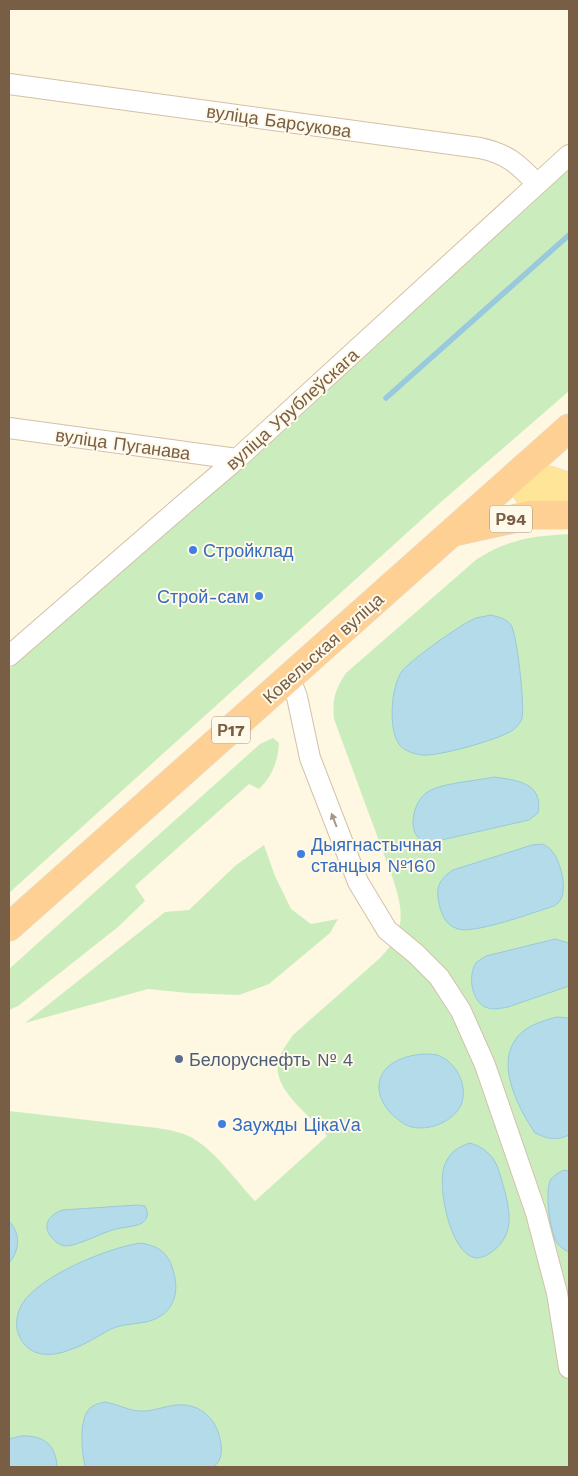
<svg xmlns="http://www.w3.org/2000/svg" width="578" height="1476" font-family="'Work Sans',sans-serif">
	<rect width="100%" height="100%" fill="#fef7e1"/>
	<path fill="#cbedbe" d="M569,168V391L441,502L9,893V669Z
		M569,534V1467H9V1111L157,1128C169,1130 183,1132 194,1139C216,1152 238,1183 255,1201L327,1136C312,1116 273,1091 278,1063C280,1052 287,1044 293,1035L380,958C406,931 404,913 393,879L334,719C332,699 335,690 346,673L477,559C509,539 532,536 569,534Z
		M273,738L279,743C278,761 272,777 259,789L249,784L135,886L145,901L118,927L18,1006L9,1010V969L260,744Z
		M264,845L275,876L291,909L311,924L338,919L330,933L269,984L239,995L188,993L148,989L25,1023L165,912L189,910L235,866Z"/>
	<path fill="#b4dbe9" stroke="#99c9dc" d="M491,615C498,617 506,618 511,625C517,633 525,707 522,718C521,722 516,728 513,730C501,739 437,757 422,755C415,754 403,751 399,744C388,729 391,686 402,671C411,660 462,623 476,618C481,617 486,616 491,615Z
		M494,777C517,780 544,783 538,813L529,820L433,842C405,845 410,805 426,793C439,783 476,781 494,777Z
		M543,844C546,846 550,848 552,851C561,861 569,893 558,903C556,905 554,906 551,907C532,913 475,934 458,929C444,925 440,911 438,898C436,885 442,877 453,870L532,845Z
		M555,939L569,943V986L508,1007C502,1008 494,1010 488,1008C472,1004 467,976 476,963C479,960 483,958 486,956Z
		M557,1017L569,1018V1135C557,1141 547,1139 535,1133C520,1111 497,1068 514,1042C522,1027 541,1021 557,1017Z
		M422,1054C426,1054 432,1054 437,1055C456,1061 469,1086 461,1105C453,1122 429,1131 412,1127C406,1126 400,1121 396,1118C386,1110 378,1097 379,1085C381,1063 404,1056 422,1054Z
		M470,1143C480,1146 488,1151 494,1160C498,1166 500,1175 502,1181C509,1206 517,1233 493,1251C488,1255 482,1258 476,1258C450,1255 436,1184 445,1164C450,1152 458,1147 470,1143Z
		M564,1170L569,1171V1252C564,1250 560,1247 557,1243C550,1232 544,1190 551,1179C554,1175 560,1172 564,1170Z
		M137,1205L145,1206C148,1212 149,1218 142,1223C135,1227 124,1227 116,1229C103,1232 76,1247 65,1246C59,1245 56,1242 52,1238C41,1226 49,1214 63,1210Z
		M9,1221C21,1234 20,1250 9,1263Z
		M141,1243C158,1246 168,1252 173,1270C181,1295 172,1316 146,1322C136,1324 126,1324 116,1327C101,1333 88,1344 72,1349C51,1358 27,1358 18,1333C15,1324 17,1313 22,1304C39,1276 109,1247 141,1243Z
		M105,1402C117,1404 127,1410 139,1411C152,1412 164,1406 177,1405C201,1403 218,1420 221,1444C222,1453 221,1462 213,1467H85C82,1452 78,1420 90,1408C95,1404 100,1403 105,1402Z
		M21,1436C43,1435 56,1444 57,1467H9V1439Z"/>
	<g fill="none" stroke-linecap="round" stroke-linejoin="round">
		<path stroke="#99c9dc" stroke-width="5.5" d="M386,398L569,235"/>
		<g stroke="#d2c1a9" stroke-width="22">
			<path id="minor" d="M9,84L480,148C508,154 518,164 537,184
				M9,428L237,459
				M9,656L184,504L237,459L569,155
				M290,678L297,697L310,758L358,882L387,930L416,954L439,977L461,1011L485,1065L536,1213L557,1293L569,1368"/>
		</g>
		<g stroke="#e1dcd6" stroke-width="29">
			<path id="primary" d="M516,475C532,504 539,505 569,513
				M516,475L549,480L569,487"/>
		</g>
		<g stroke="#e1dcd6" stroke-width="29">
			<path id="trunk" d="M454,532L531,515H569
				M9,927L569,428"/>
		</g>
		<use href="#minor" stroke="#fff" stroke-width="20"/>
		<use href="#primary" stroke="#ffe597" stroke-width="28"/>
		<use href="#trunk" stroke="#fed094" stroke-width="28"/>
	</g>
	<defs><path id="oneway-solid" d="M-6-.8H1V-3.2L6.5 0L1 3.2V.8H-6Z" transform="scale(1.25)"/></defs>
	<use fill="#a79686" href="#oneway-solid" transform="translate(334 820) rotate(-111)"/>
	<g fill="#3f7fe0" stroke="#fff9e9" stroke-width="2">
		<circle cx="193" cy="550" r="5"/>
		<circle cx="259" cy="596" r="5"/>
		<circle cx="301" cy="854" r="5"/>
		<circle cx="222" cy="1124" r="5"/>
	</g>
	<circle fill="#5c6f8a" stroke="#fff9e9" stroke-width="2" cx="179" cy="1059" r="5"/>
	<g text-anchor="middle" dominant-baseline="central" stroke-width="4" stroke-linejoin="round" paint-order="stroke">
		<g fill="#fff9e9" stroke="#a08c76" stroke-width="1">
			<rect x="490" y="505.5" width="42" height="27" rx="4"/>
			<rect x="212" y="716.5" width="38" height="27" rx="4"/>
		</g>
		<g font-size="16" font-weight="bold" fill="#785e45">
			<text x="511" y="519">Р94</text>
			<text x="231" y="730">Р17</text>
		</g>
		<g font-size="18" fill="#785e45" stroke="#fff9e9">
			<text transform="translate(279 121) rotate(8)">вуліца Барсукова</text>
			<text transform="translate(292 409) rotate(-42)">вуліца Урублеўскага</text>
			<text transform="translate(123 444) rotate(8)">вуліца Пуганава</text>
			<text transform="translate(323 648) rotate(-42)">Ковельская вуліца</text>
		</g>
		<g font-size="18" fill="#366cbe" stroke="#fff9e9" text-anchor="start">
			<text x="203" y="550">Стройклад</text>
			<text x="249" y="596" text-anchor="end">Строй-сам</text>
			<text x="311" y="844">Дыягнастычная<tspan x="311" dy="21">станцыя №160</tspan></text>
			<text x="232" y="1124">Заужды ЦікаVа</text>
		</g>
		<g font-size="18" fill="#4e5e75" stroke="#fff9e9" text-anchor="start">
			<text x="189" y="1059">Белоруснефть № 4</text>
		</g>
	</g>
	<rect width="578" height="1476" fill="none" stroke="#785e45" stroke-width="20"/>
</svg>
